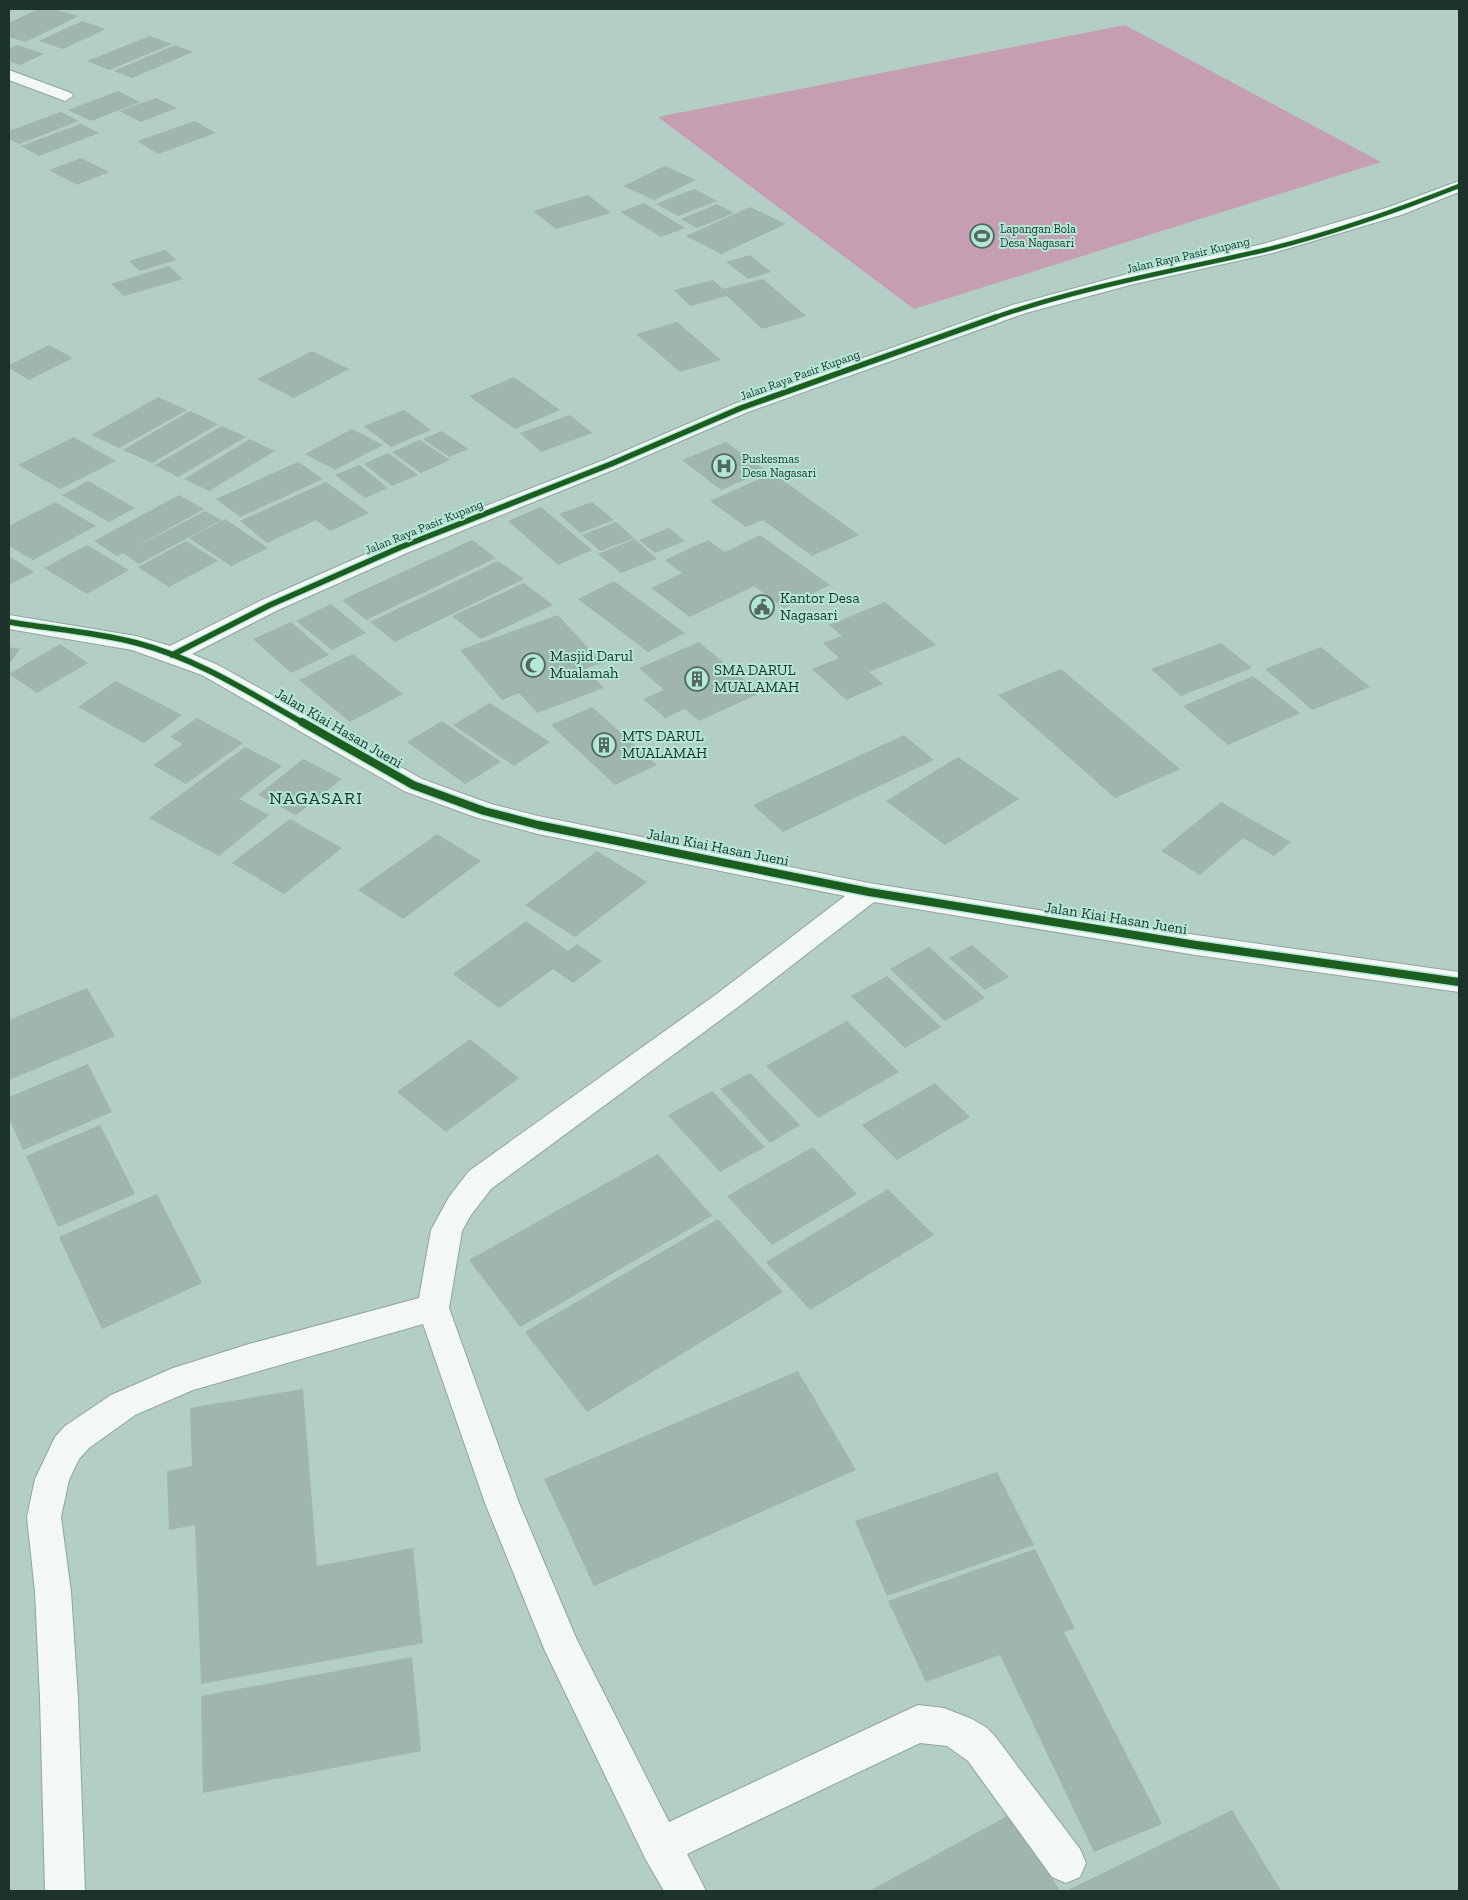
<svg xmlns="http://www.w3.org/2000/svg" width="1468" height="1900" font-family="'Zilla Slab',serif">
	<rect width="100%" height="100%" fill="#b2cec5"/>
	<path fill="#c69eb2" d="M1125,25L1381,162L914,309L658,117Z"/>
	<path fill="#9fb5ae" d="M38,9H52L79,16L25,42L9,37V23Z
		M82,21L106,29L63,49L39,41Z
		M150,36L172,44L109,70L87,61Z
		M17,45L44,54L20,65L9,61V49Z
		M175,45L193,52L132,78L114,71Z
		M118,91L140,102L91,121L68,110Z
		M156,98L177,108L141,122L119,111Z
		M61,112L79,121L19,144L9,139V131Z
		M195,121L216,133L158,154L137,141Z
		M81,124L99,133L39,156L21,146Z
		M81,158L109,172L77,185L49,170Z
		M665,166L696,180L654,200L623,186Z
		M694,189L717,201L678,216L656,204Z
		M588,195L611,213L556,229L533,211Z
		M644,203L685,228L661,237L620,212Z
		M717,204L734,213L697,228L681,219Z
		M750,207L786,224L721,254L686,236Z
		M165,250L176,260L140,271L129,261Z
		M750,255L771,272L748,279L726,262Z
		M169,266L183,279L124,296L111,284Z
		M763,279L806,316L762,329L727,296L690,306L674,290L713,280L723,289Z
		M677,322L721,360L680,372L636,334Z
		M49,345L73,358L29,380L9,368V365Z
		M312,351L349,369L294,398L257,379Z
		M514,377L560,410L515,429L469,396Z
		M158,397L187,410L119,448L91,435Z
		M404,410L431,430L391,447L364,426Z
		M190,411L218,424L152,463L123,450Z
		M570,415L592,433L541,452L520,433Z
		M222,426L246,437L178,477L155,465Z
		M352,429L383,445L335,470L305,454Z
		M442,431L468,449L449,457L423,439Z
		M74,437L116,461L60,489L18,465Z
		M250,439L275,451L209,491L184,479Z
		M420,440L450,460L421,473L392,452Z
		M726,442L766,471L721,490L682,460Z
		M388,453L418,475L392,486L364,464Z
		M298,462L323,479L240,517L216,499Z
		M359,465L388,488L365,498L335,475Z
		M773,473L859,535L812,556L763,520L746,527L710,501Z
		M88,481L135,508L109,522L62,495Z
		M326,482L369,513L330,531L316,520L267,543L240,521Z
		M179,495L204,509L130,550L205,511L221,520L139,564L123,553L117,556L94,541Z
		M55,502L96,526L33,560L9,546V526Z
		M592,502L614,520L580,533L559,514Z
		M541,507L592,550L558,565L508,521Z
		M225,519L268,548L231,566L189,538Z
		M616,522L634,538L600,551L582,535Z
		M669,528L685,541L655,553L639,540Z
		M760,535L830,585L784,608L754,586L690,617L651,588L682,573L665,560L708,540L725,552Z
		M635,539L657,559L621,573L598,554Z
		M472,540L496,558L366,620L342,600Z
		M186,541L218,561L169,587L138,567Z
		M87,545L129,570L87,594L44,568Z
		M9,556L34,572L9,585Z
		M498,561L524,579L395,642L370,622Z
		M614,581L685,633L648,652L578,599Z
		M524,583L553,605L481,639L452,616Z
		M885,602L936,645L869,672L883,684L846,700L812,669L839,658L823,643L842,636L829,625Z
		M331,604L366,633L332,650L296,621Z
		M558,615L602,663L586,668L604,688L537,713L519,693L502,700L460,650Z
		M291,622L329,655L291,673L253,639Z
		M699,642L760,693L699,721L685,709L665,718L643,699L664,690L639,668Z
		M1221,643L1252,668L1181,696L1151,669Z
		M60,644L88,663L37,693L9,674Z
		M9,647L20,649L9,664Z
		M1321,647L1370,687L1312,710L1265,669Z
		M353,654L403,694L350,722L299,680Z
		M1061,669L1180,769L1115,798L998,695Z
		M1253,676L1300,713L1228,745L1183,706Z
		M116,681L182,715L144,743L78,707Z
		M490,703L550,742L514,766L453,725Z
		M592,707L657,765L615,785L551,725Z
		M197,718L243,743L186,784L153,765L183,744L170,737Z
		M442,721L501,762L465,784L407,742Z
		M904,735L934,760L783,832L753,805Z
		M245,747L282,766L239,799L269,815L219,856L149,818Z
		M958,757L1019,799L945,845L886,801Z
		M303,759L342,779L296,815L258,795Z
		M1221,802L1291,842L1274,856L1243,838L1200,875L1161,851Z
		M290,819L342,848L284,894L232,863Z
		M437,834L481,861L403,919L358,890Z
		M597,851L647,882L575,937L525,905Z
		M526,921L568,951L577,944L602,961L573,983L553,969L499,1008L453,974Z
		M972,945L1009,977L985,990L949,958Z
		M929,947L985,998L945,1021L890,969Z
		M887,976L941,1027L905,1048L851,996Z
		M87,988L115,1036L9,1080V1020Z
		M847,1021L899,1072L818,1118L766,1066Z
		M470,1039L519,1078L446,1132L397,1092Z
		M88,1064L112,1112L23,1150L9,1118V1097Z
		M750,1073L800,1125L770,1143L720,1089Z
		M935,1083L970,1117L897,1160L862,1125Z
		M712,1091L765,1147L720,1172L668,1115Z
		M100,1125L135,1194L58,1227L26,1156Z
		M813,1147L857,1194L772,1245L727,1196Z
		M658,1154L712,1216L520,1327L469,1260Z
		M888,1189L934,1235L810,1310L766,1262Z
		M157,1194L202,1283L102,1329L59,1237Z
		M718,1219L783,1292L587,1412L525,1332Z
		M798,1371L856,1470L594,1586L544,1479Z
		M303,1389L317,1566L413,1548L423,1643L201,1684L195,1525L169,1530L167,1471L192,1466L190,1408Z
		M997,1472L1034,1545L887,1596L855,1521Z
		M1035,1549L1075,1628L1064,1632L1162,1824L1094,1852L1000,1655L926,1682L888,1601Z
		M412,1657L421,1751L203,1793L201,1696Z
		M1232,1810L1281,1891H1071L1070,1889Z
		M1013,1813L1060,1891H869Z"/>
	<g fill="none" stroke-linecap="round" stroke-linejoin="round">
		<g stroke="#8fa59e" stroke-width="2">
			<path id="minor" d="M9,70L71,93L73,96L65,101L9,80Z
				M1459,181V192L1401,215L1273,253L1134,284L1026,313L748,412L618,468L409,552L278,610L192,654L218,665L422,779L491,804L538,816L869,883L1196,935L1459,972V992L1196,955L874,902L738,1007L491,1189L471,1215L462,1231L449,1308L519,1503L577,1640L669,1822L905,1711L918,1705L944,1708L972,1719L987,1728L994,1735L1080,1849L1086,1863L1080,1877L1066,1883L1052,1877L968,1761L947,1746L920,1743L687,1854L706,1891H664L646,1860L545,1651L485,1503L423,1324L193,1390L135,1415L89,1448L79,1459L69,1480L61,1517L71,1592L78,1698L85,1891H45L40,1698L35,1592L27,1517L35,1479L55,1437L65,1426L111,1395L173,1368L249,1344L419,1298L431,1230L449,1197L469,1171L718,993L845,896L538,834L475,817L404,791L202,675L132,650L9,629V615L136,636L170,646L262,600L393,542L604,460L734,404L1012,305L1131,273L1263,244L1389,207Z"/>
		</g>
		<use href="#minor" fill="#f3f8f6" fill-rule="evenodd"/>
		<g stroke="#b3e7d6" stroke-width="6">
			<path id="cycleway-far2" d="M993,318C1081,287 1174,271 1265,250C1331,234 1396,211 1459,186"/>
		</g>
		<g stroke="#b3e7d6" stroke-width="8">
			<path id="cycleway-far1" d="M9,622C51,629 96,632 137,643C198,659 250,693 305,724
				M172,655L270,605L401,547L611,464L741,408L996,317"/>
		</g>
		<g stroke="#b3e7d6" stroke-width="11">
			<path id="cycleway" d="M302,722L413,785L484,811L538,825L869,892L1196,945L1459,982"/>
		</g>
		<use href="#cycleway-far2" stroke="#1b5e20" stroke-width="4.5"/>
		<use href="#cycleway-far1" stroke="#1b5e20" stroke-width="5.5"/>
		<use href="#cycleway" stroke="#1b5e20" stroke-width="8"/>
	</g>
	<defs>
		<g id="stadium-ring" transform="scale(1.25)"><circle r="9.5" fill="#b3e7d6" stroke="#516961" stroke-width="1.5"/><path d="M0-5a6.5 5 0 1 0 0 10a6.5 5 0 1 0 0-10ZM-3.5-1.8h7v3.6h-7Z" fill="#516961"/></g>
		<g id="hospital-ring" transform="scale(1.25)"><circle r="9.5" fill="#b3e7d6" stroke="#516961" stroke-width="1.5"/><path d="M-5-5h3v3.5h4V-5h3V5h-3V1.5h-4V5h-3Z" fill="#516961"/></g>
		<g id="civic-ring" transform="scale(1.25)"><circle r="9.5" fill="#b3e7d6" stroke="#516961" stroke-width="1.5"/><path d="M-.6-6.5H3V-4.5H.6V-3L4-1V1h2V6H-6V1h2V-1L-.6-3ZM-1.2 2.5V6h2.4V2.5Z" fill="#516961"/></g>
		<g id="mosque-ring" transform="scale(1.25)"><circle r="9.5" fill="#b3e7d6" stroke="#516961" stroke-width="1.5"/><path d="M3.5-4.9A6 6 0 1 0 3.5 4.9A5 5 0 1 1 3.5-4.9Z" fill="#516961"/></g>
		<g id="building-ring" transform="scale(1.25)"><circle r="9.5" fill="#b3e7d6" stroke="#516961" stroke-width="1.5"/><path d="M-4-6H4V6H1V3H-1V6H-4ZM-2.5-4.3h1.7v1.8h-1.7ZM.8-4.3h1.7v1.8H.8ZM-2.5-1h1.7V.8h-1.7ZM.8-1h1.7V.8H.8Z" fill="#516961"/></g>
	</defs>
	<g fill-rule="evenodd">
		<use href="#stadium-ring" x="982" y="236"/>
		<use href="#hospital-ring" x="724" y="466"/>
		<use href="#civic-ring" x="762" y="607"/>
		<use href="#mosque-ring" x="533" y="665"/>
		<use href="#building-ring" x="697" y="679"/>
		<use href="#building-ring" x="604" y="745"/>
	</g>
	<g text-anchor="middle" dominant-baseline="central" stroke-width="4" stroke-linejoin="round" paint-order="stroke">
		<g font-size="12" fill="#1d322b" stroke="#b3e7d6" text-anchor="start">
			<text x="1000" y="229">Lapangan Bola<tspan x="1000" dy="14">Desa Nagasari</tspan></text>
			<text x="742" y="459">Puskesmas<tspan x="742" dy="14">Desa Nagasari</tspan></text>
		</g>
		<g font-size="12" fill="#1d322b" stroke="#b3e7d6">
			<text transform="translate(1188 255) rotate(-13)">Jalan Raya Pasir Kupang</text>
			<text transform="translate(800 375) rotate(-20)">Jalan Raya Pasir Kupang</text>
			<text transform="translate(424 527) rotate(-22)">Jalan Raya Pasir Kupang</text>
		</g>
		<g font-size="15" fill="#1d322b" stroke="#b3e7d6" text-anchor="start">
			<text x="780" y="598">Kantor Desa<tspan x="780" dy="17">Nagasari</tspan></text>
			<text x="550" y="656">Masjid Darul<tspan x="550" dy="17">Mualamah</tspan></text>
			<text x="714" y="670">SMA DARUL<tspan x="714" dy="17">MUALAMAH</tspan></text>
			<text x="622" y="736">MTS DARUL<tspan x="622" dy="17">MUALAMAH</tspan></text>
		</g>
		<g font-size="15" fill="#1d322b" stroke="#b3e7d6">
			<text transform="translate(339 728) rotate(30)">Jalan Kiai Hasan Jueni</text>
			<text transform="translate(718 847) rotate(11)">Jalan Kiai Hasan Jueni</text>
			<text transform="translate(1116 918) rotate(9)">Jalan Kiai Hasan Jueni</text>
		</g>
		<g font-size="18" letter-spacing="1" fill="#1d322b" stroke="#b3e7d6">
			<text x="316" y="798">NAGASARI</text>
		</g>
	</g>
	<rect width="1468" height="1900" fill="none" stroke="#1d322b" stroke-width="20"/>
</svg>
